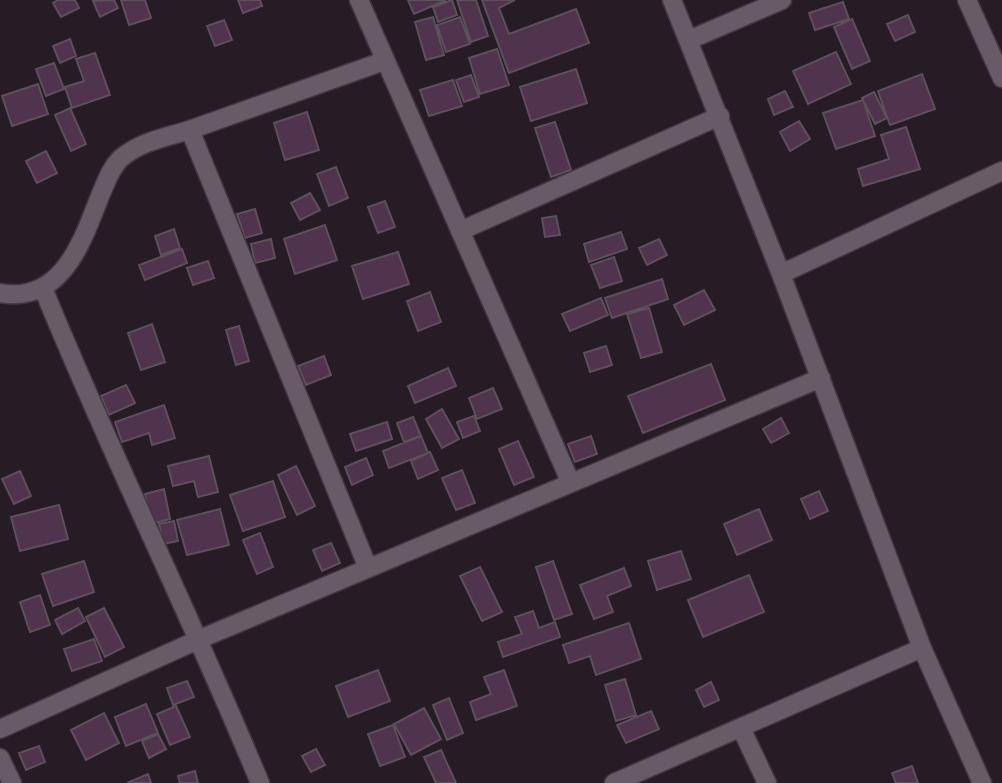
<svg xmlns="http://www.w3.org/2000/svg" width="1002" height="783" font-family="Manrope,sans-serif">
	<rect width="100%" height="100%" fill="#271b26"/>
	<path fill="#50334d" stroke="#5d4f5b" stroke-width="2" d="M58,0H75L79,8L61,17L53,3Z
		M114,0L118,8L100,17L93,1Z
		M121,0H145L151,18L129,25Z
		M238,0H260L262,6L243,13Z
		M408,0H446L414,14Z
		M452,0L457,15L438,22L433,7Z
		M457,0H476L488,36L471,42Z
		M482,0H515L499,8L509,34L576,9L589,43L509,73Z
		M843,2L849,19L815,30L809,13Z
		M908,15L915,32L895,41L887,24Z
		M433,17L444,55L426,60L415,22Z
		M460,17L470,44L446,52L437,25Z
		M852,19L870,61L852,69L834,27Z
		M224,20L232,40L215,46L207,26Z
		M70,39L76,56L60,63L53,46Z
		M497,49L509,85L480,94L469,58Z
		M836,52L851,84L808,104L793,71Z
		M95,53L110,95L72,108L65,87L84,81L76,59Z
		M54,63L64,89L46,96L36,69Z
		M576,69L587,103L531,121L520,87Z
		M922,74L935,109L890,125L878,91Z
		M471,75L479,97L464,102L456,80Z
		M453,80L462,106L429,116L420,90Z
		M38,84L48,114L12,126L2,96Z
		M785,91L793,107L774,115L768,99Z
		M874,92L887,118L875,124L862,98Z
		M863,100L875,136L836,149L823,113Z
		M70,108L86,144L71,151L55,115Z
		M307,112L319,150L285,160L274,123Z
		M799,121L810,139L790,151L780,132Z
		M555,122L571,170L551,177L535,128Z
		M906,127L920,169L863,186L858,169L889,159L881,135Z
		M46,151L57,173L37,183L26,161Z
		M336,167L348,198L329,206L317,174Z
		M310,193L320,210L300,220L291,203Z
		M385,201L395,227L378,233L368,207Z
		M255,209L262,233L245,238L237,214Z
		M556,216L560,235L545,237L542,218Z
		M325,225L337,260L295,274L284,239Z
		M174,229L180,248L161,255L155,236Z
		M621,232L627,249L589,262L584,244Z
		M271,239L275,258L255,263L251,244Z
		M659,239L667,255L647,265L639,248Z
		M182,249L187,263L145,280L139,265Z
		M398,252L409,284L363,299L352,266Z
		M614,257L622,281L600,288L591,265Z
		M208,261L214,278L193,285L187,268Z
		M662,279L668,299L612,318L605,298Z
		M704,290L715,310L684,325L674,305Z
		M430,292L441,322L418,331L407,301Z
		M601,298L608,315L570,331L562,314Z
		M649,308L662,352L641,358L627,314Z
		M152,324L165,362L141,370L128,333Z
		M239,326L249,361L236,365L226,330Z
		M606,346L612,365L590,372L584,353Z
		M324,356L331,375L306,385L298,366Z
		M711,364L725,400L643,433L628,396Z
		M448,368L456,386L415,403L408,386Z
		M126,385L135,403L109,415L101,396Z
		M493,388L502,409L477,419L469,398Z
		M164,405L175,438L152,445L149,433L122,442L115,422Z
		M442,409L459,439L442,448L426,419Z
		M474,416L480,431L463,438L457,422Z
		M413,417L421,436L404,442L397,423Z
		M781,418L789,433L771,443L763,429Z
		M387,422L392,439L356,451L350,434Z
		M421,436L428,453L389,468L383,451Z
		M591,436L597,454L575,462L568,444Z
		M518,441L534,477L514,485L499,449Z
		M430,452L438,470L418,479L411,461Z
		M209,456L218,492L198,497L194,481L173,486L168,466Z
		M366,458L373,475L352,485L345,467Z
		M296,466L315,506L297,515L278,475Z
		M462,470L475,503L456,510L442,478Z
		M20,471L31,496L14,504L2,479Z
		M273,481L285,517L243,531L230,495Z
		M164,489L170,519L151,524L145,494Z
		M819,491L828,511L810,519L801,499Z
		M59,505L68,539L20,551L11,517Z
		M220,509L229,545L187,555L177,520Z
		M759,509L772,540L737,555L724,524Z
		M174,521L178,541L163,544L159,524Z
		M260,533L273,567L257,574L243,540Z
		M331,543L340,563L322,571L313,550Z
		M681,551L691,579L657,590L648,561Z
		M84,561L94,592L53,606L42,574Z
		M553,561L572,614L554,620L536,567Z
		M480,567L502,612L482,621L460,576Z
		M624,568L631,586L607,596L613,612L594,619L580,585Z
		M749,575L764,612L703,637L688,600Z
		M40,595L50,625L30,632L20,602Z
		M78,608L85,621L62,634L55,620Z
		M104,608L124,647L105,657L86,617Z
		M533,611L539,628L555,622L560,637L503,657L498,642L522,634L515,617Z
		M629,623L641,659L596,675L590,656L569,663L563,645Z
		M94,639L102,661L72,671L64,649Z
		M378,670L390,701L348,717L336,686Z
		M504,670L517,706L476,720L470,702L491,694L484,677Z
		M625,679L636,715L616,721L605,685Z
		M187,681L194,697L173,705L167,688Z
		M711,682L719,700L704,707L696,690Z
		M449,698L463,733L447,740L433,705Z
		M146,704L158,733L126,746L115,717Z
		M176,706L190,737L170,745L157,714Z
		M424,708L441,739L411,755L394,724Z
		M651,711L659,729L626,743L617,725Z
		M104,713L119,743L86,760L71,730Z
		M393,725L405,757L380,766L368,734Z
		M158,734L166,749L149,758L142,741Z
		M39,746L45,762L26,770L19,753Z
		M316,749L325,765L311,772L302,756Z
		M441,750L456,783H436L424,757Z
		M912,766L918,783H896L892,773Z
		M195,771L198,783H180L178,776Z
		M148,774L151,783H127Z"/>
	<g fill="none" stroke-linecap="round" stroke-linejoin="round">
		<g stroke="#423741" stroke-width="21">
			<path id="minor" d="M359,0L570,481
				M672,0L781,274L922,648L982,783
				M967,0L1002,78
				M689,40L782,0
				M190,130L368,568
				M460,231L720,116
				M781,274L1002,171
				M43,288C111,455 191,616 260,783
				M0,293C62,304 82,242 100,196C106,183 110,169 120,159C143,139 171,137 198,127C260,105 322,83 384,61
				M741,728L767,783
				M0,729L200,639L821,378
				M0,758L12,783
				M614,783L922,648"/>
		</g>
		<use href="#minor" stroke="#685a66" stroke-width="18"/>
	</g>
</svg>
